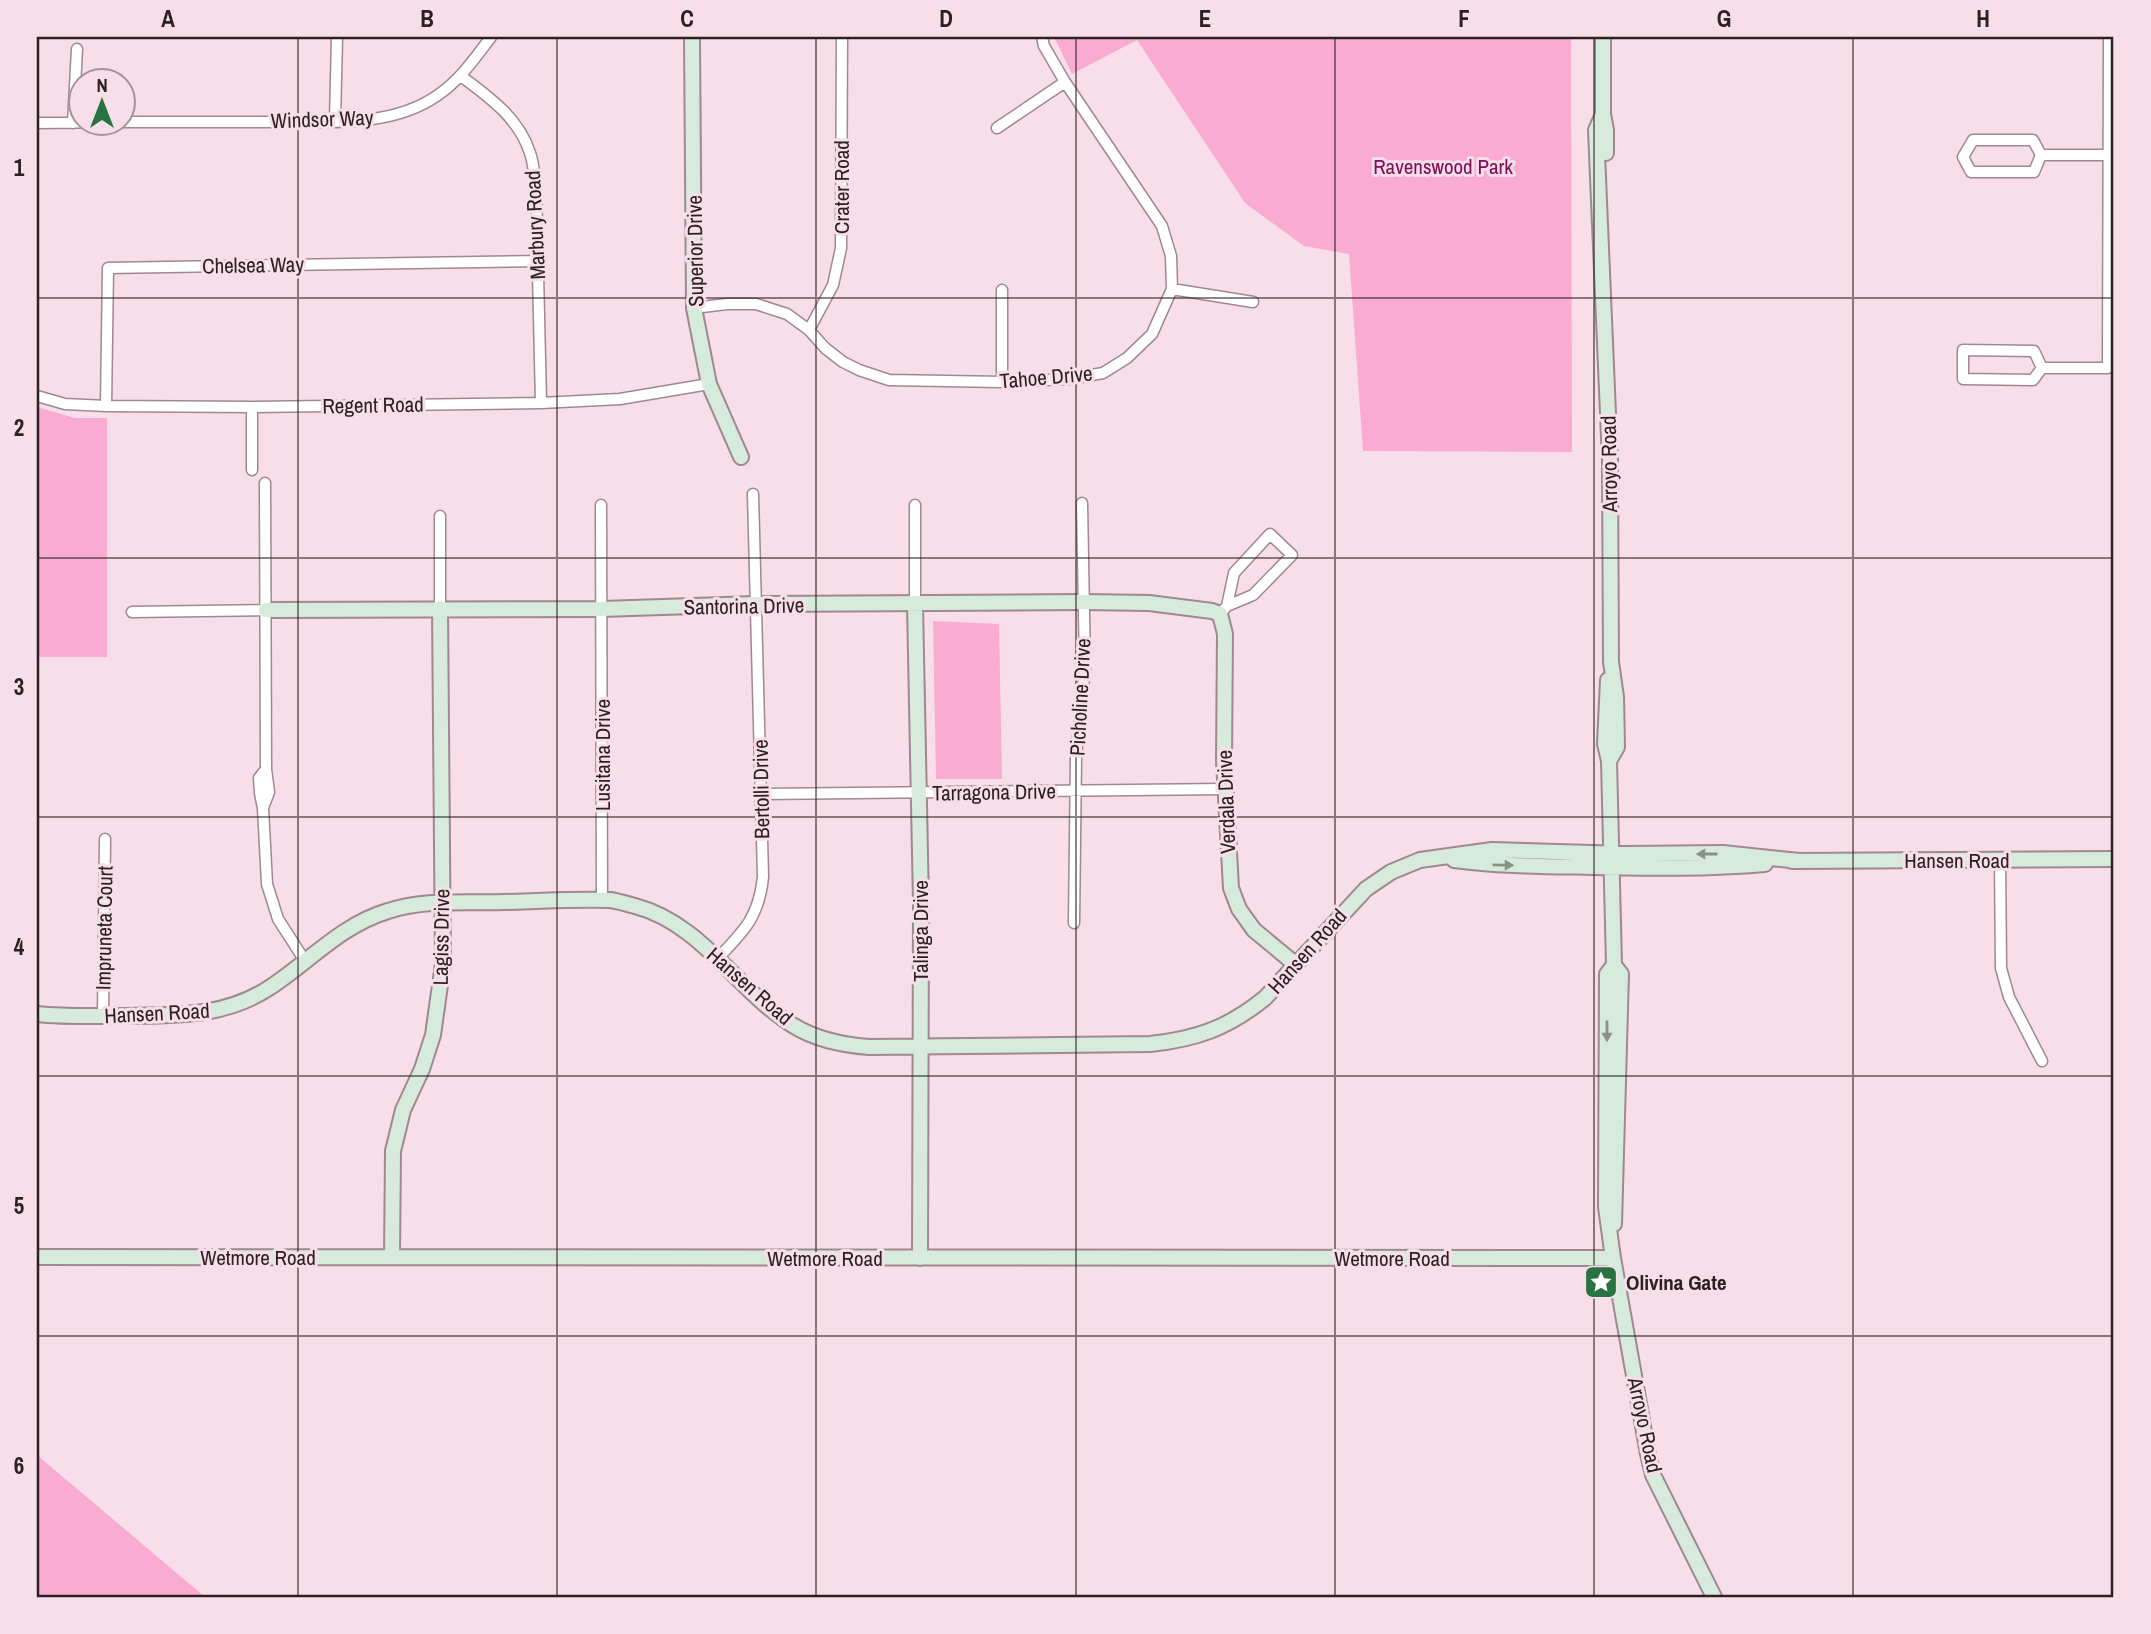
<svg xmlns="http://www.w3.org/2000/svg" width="2151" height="1634" font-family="'Archivo Narrow',sans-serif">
	<rect width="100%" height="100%" fill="#f8dee9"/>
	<path fill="#faabd2" d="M1054,37H1571L1572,452L1363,451L1349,254L1304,246L1245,203L1137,40L1072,74Z
		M37,407L75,418H107V657H37Z
		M933,621L999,624L1002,779H936Z
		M37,1455L205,1597H37Z"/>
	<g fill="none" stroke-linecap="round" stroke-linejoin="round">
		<g stroke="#9f8892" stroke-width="13">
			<path id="street" d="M461,76C489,97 519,118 530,153C534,164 534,176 536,186L541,403
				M335,121L337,37
				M122,122C169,122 215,122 261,122C318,121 389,130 438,95C460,80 475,58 491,37
				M37,123L112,122
				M73,123L77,49
				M997,128L1065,82
				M2041,155L2033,140H1973L1963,157L1971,172H2034L2041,155H2109
				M1172,289L1253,302
				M694,308L727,304H756L787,314L809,330L825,348L843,362L859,370L889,380L1002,382L1069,379L1103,373L1127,358L1152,334L1172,289L1171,256L1162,226L1065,82L1044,46L1042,37
				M809,330L833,285L841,248L842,37
				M2042,368L2034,351L1963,350V379L2033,380L2042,368H2108L2109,37
				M1002,382V290
				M37,396L65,404L106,406L252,407L541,403L620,399L709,384
				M106,406L108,268L537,261
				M252,407V470
				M601,505L602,900
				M915,604V505
				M440,608V516
				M132,612L266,610
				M1220,614L1227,606L1234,573L1270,534L1292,555L1253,595L1227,606
				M266,769L259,778L260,793L263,808L267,884L278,919L305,961
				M762,794L1225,789
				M263,808L269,792L266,769L265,483
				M2000,860L2001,968L2009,997L2042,1061
				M1074,923L1076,756L1085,668L1082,503
				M717,959C744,931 759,917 763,877L753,494
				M103,1016L105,839"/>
		</g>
		<g stroke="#9f8892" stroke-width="18">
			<path id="secondary" d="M692,37L694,308L709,384L741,457
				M1603,37V114L1606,130V153
				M1603,114L1596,130L1610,461L1611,662L1616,697L1617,747L1609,761
				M915,604L921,904L920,1258
				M266,610L601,609L755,604L1083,602L1149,603L1212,611L1220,614L1225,634L1224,761L1231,888L1239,909L1254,930L1295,964
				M1608,680L1605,744L1609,761L1614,965L1621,974L1614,1224
				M1454,860C1500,866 1546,866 1593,867C1651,868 1708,869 1765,864
				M1792,861L2114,859
				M1614,965L1607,974L1606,1207L1613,1258L1648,1454L1653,1475L1714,1597
				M37,1014C65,1017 93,1016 121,1016C174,1015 223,1018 269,988C309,962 341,925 388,911C425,899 466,903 504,902C539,901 575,899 610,900C618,901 627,904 635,906C703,924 737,991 794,1026C817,1040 843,1045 869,1047L1150,1044C1197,1039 1228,1028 1265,998L1366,889L1391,872L1420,860L1492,850L1626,854L1723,853L1799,861
				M37,1257L1613,1258
				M392,1257L393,1151L403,1110L422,1069L433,1035L443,964L440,608"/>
		</g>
		<use href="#street" stroke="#fff" stroke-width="10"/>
		<use href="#secondary" stroke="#d7ebdc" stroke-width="14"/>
	</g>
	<defs><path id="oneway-solid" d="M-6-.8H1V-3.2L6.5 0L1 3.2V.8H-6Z" transform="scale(1.75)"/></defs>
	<g fill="#8a908a">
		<use href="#oneway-solid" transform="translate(1707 854) rotate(180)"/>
		<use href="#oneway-solid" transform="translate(1503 865) rotate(1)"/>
		<use href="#oneway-solid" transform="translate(1607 1031) rotate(90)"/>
	</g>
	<path fill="none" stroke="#2b2125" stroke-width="2" stroke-opacity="0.55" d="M298,37V1597M557,37V1597M816,37V1597M1076,37V1597M1335,37V1597M1594,37V1597M1853,37V1597M37,298H2114M37,558H2114M37,817H2114M37,1076H2114M37,1336H2114"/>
	<defs>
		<g id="sight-square" transform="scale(1.75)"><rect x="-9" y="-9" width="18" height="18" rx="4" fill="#287342" stroke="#f8dee9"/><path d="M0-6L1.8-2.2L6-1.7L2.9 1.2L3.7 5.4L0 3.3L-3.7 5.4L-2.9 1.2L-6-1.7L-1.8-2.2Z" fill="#fff"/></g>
	</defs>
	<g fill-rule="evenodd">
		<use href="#sight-square" x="1601" y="1282"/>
	</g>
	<g text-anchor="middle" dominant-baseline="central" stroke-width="6" stroke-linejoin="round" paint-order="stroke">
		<g font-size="21" fill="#2b2125" stroke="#f8dee9">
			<text transform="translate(322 119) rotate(-2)">Windsor Way</text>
			<text transform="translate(841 187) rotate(-90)">Crater Road</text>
			<text transform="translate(535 225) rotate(-93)">Marbury Road</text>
			<text transform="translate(695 251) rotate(-91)">Superior Drive</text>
			<text transform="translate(253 265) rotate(-1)">Chelsea Way</text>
			<text transform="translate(1046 377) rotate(-5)">Tahoe Drive</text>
			<text transform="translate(373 405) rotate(-1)">Regent Road</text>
			<text transform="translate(1609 464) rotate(-91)">Arroyo Road</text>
			<text transform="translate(744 606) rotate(-1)">Santorina Drive</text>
			<text transform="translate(1080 697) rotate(-87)">Picholine Drive</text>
			<text transform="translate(602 755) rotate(-90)">Lusitana Drive</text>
			<text transform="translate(761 789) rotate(-91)">Bertolli Drive</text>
			<text transform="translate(994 792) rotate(-1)">Tarragona Drive</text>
			<text transform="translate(1226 802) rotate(-92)">Verdala Drive</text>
			<text x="1957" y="860">Hansen Road</text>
			<text transform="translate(104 928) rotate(-89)">Impruneta Court</text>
			<text transform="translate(920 931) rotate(-90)">Talinga Drive</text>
			<text transform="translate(441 937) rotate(-89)">Lagiss Drive</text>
			<text transform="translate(1307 951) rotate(-48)">Hansen Road</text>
			<text transform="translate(750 986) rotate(41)">Hansen Road</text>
			<text transform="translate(157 1013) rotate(-3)">Hansen Road</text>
			<text x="258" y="1257">Wetmore Road</text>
			<text x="825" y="1258">Wetmore Road</text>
			<text x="1392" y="1258">Wetmore Road</text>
			<text transform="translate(1645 1425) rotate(78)">Arroyo Road</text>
		</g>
		<g font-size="21" fill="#810d56" stroke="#f8dee9">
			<text x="1443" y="166">Ravenswood Park</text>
		</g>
		<g font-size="21" font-weight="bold" fill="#2b2125" stroke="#f8dee9" text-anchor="start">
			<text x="1626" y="1282">Olivina Gate</text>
		</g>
	</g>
	<rect width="2151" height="1634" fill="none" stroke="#f8dee9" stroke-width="77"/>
	<g transform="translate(102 102)"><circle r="33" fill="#f8dee9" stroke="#a6929b" stroke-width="2"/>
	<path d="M0-5L12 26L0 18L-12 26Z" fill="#287342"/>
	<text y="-10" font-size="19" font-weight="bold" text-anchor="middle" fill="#2b2125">N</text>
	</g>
	<rect x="38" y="38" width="2074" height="1558" fill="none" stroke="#2b2125" stroke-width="2.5"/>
	<g font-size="23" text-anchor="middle" font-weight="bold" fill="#2b2125">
		<text x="168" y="27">A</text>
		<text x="427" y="27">B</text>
		<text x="687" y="27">C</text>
		<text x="946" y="27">D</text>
		<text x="1205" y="27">E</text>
		<text x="1464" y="27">F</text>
		<text x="1724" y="27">G</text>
		<text x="1983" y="27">H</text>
		<text x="19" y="176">1</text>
		<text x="19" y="436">2</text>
		<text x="19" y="695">3</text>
		<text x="19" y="955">4</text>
		<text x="19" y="1214">5</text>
		<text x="19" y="1474">6</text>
	</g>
</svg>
